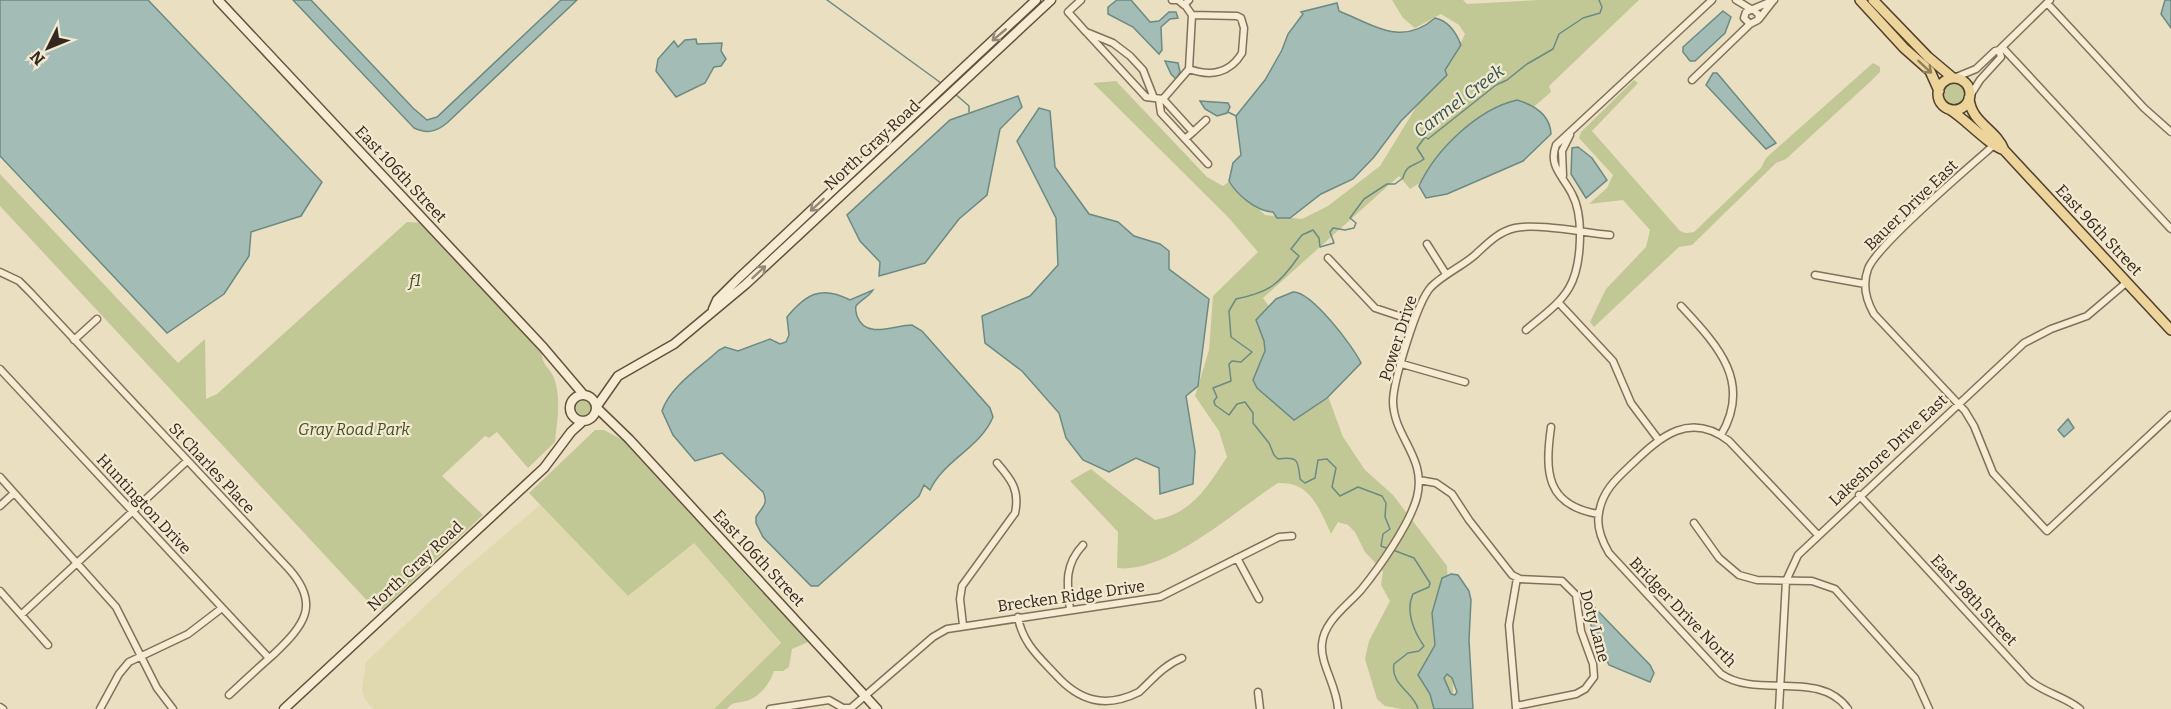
<svg xmlns="http://www.w3.org/2000/svg" width="2171" height="709" font-family="Bitter,serif">
	<rect width="100%" height="100%" fill="#ebdfc1"/>
	<path fill="#e0d9af" d="M540,505L628,596L693,542L781,644L714,709H373L364,698L362,689L366,662L462,571Z"/>
	<path fill="#c1c896" d="M1392,0H1463L1467,4L1539,0H1639L1549,86L1551,92L1509,128L1410,189L1399,176L1263,298L1322,380L1343,437L1365,470L1393,495L1447,566L1454,709H1402L1385,706L1377,699L1365,659L1369,641L1390,601L1381,585L1383,571L1365,552L1355,532L1348,525L1338,522L1331,534C1319,508 1310,481 1278,483C1237,509 1167,574 1117,568L1118,532L1070,481L1091,469L1155,520C1193,513 1207,487 1227,457L1219,431L1195,396L1209,350L1213,296L1258,252L1228,217L1093,83L1116,81L1207,177L1223,186L1230,181L1265,215L1302,219L1328,206L1380,166L1418,104L1456,53L1465,34L1459,25L1441,14L1415,28L1403,18Z
		M1873,63L1880,67V72L1871,81L1786,159L1776,163L1692,245L1679,247L1594,327L1590,322L1606,289L1646,247L1650,230L1623,200L1589,204L1607,188L1613,175L1579,138L1581,132L1634,80L1638,83L1592,131L1680,231L1686,233L1694,232L1761,168L1766,158Z
		M1943 95a11 11 0 1 1 22 0a11 11 0 1 1-22 0Z
		M0,174L178,363L205,339L206,399L217,394L407,222L425,223L541,348C542,369 550,365 555,381C561,400 557,422 555,442L528,468L497,432L489,438L485,436L442,476L483,515L382,610L379,604L373,607L0,206Z
		M574 408a10 10 0 1 1 20 0a10 10 0 1 1-20 0Z
		M595,430H604L634,446L804,634L808,642L792,649L789,667L783,671H774C771,681 761,696 749,700C739,704 734,700 727,709H714L781,643L694,543L628,596L529,493Z"/>
	<path fill="#a3bdb6" stroke="#6b8a83" stroke-width="1.5" fill-rule="evenodd" d="M0,0H148L322,182L301,216L251,232L249,256L224,294L167,333L0,156Z
		M293,0H311L413,108L427,120L437,117L561,0H577L447,123C436,132 427,134 414,128Z
		M1117,0H1131L1150,22L1159,21L1169,12H1176L1178,18L1170,19L1161,27L1162,50L1159,54L1133,27L1108,14V7Z
		M2165,0H2171V28L2161,14Z
		M1337,3L1339,11C1374,25 1402,47 1435,18C1449,21 1456,32 1461,45L1445,70L1447,75L1401,121L1374,157L1353,179L1321,194L1290,218H1277L1273,212C1256,211 1237,195 1229,181L1233,163L1241,155L1236,116L1265,80L1282,50L1288,34L1303,14L1301,12Z
		M1723,11L1731,17L1725,33L1695,61H1690L1683,52V47Z
		M696,39L697,44L722,43L721,51L726,59L721,66L714,67L705,83L676,97L656,71L658,59L674,41L678,47L685,40Z
		M1165,61L1178,63L1180,72L1176,79L1171,74Z
		M1713,73H1717L1776,143L1766,149L1706,85Z
		M1018,96L1022,107L1000,129L987,195L959,219L925,263L879,276L880,262L860,241L847,215L950,120Z
		M1517,100C1534,105 1550,114 1551,134L1523,161L1447,194L1426,198L1419,186C1436,149 1478,109 1517,100Z
		M1200,101L1228,103L1230,107L1227,113L1217,116L1205,109Z
		M1039,108L1050,111L1055,167L1089,214L1118,222L1134,236L1160,244L1169,251V269L1209,299L1198,386L1186,396L1195,451L1193,484L1160,494L1159,468L1136,458L1109,472L1083,460L1066,438L1059,413L1022,371L985,343L982,316L1030,296L1058,265L1056,218L1017,141Z
		M1578,147L1592,158L1607,180L1586,198L1571,174L1572,148Z
		M873,290C869,297 859,301 856,306C855,310 856,312 857,316C866,340 894,325 912,325L922,331L990,408L993,417C980,448 944,460 930,490L924,485L919,496L818,586H811L763,537L756,523V517C762,507 769,504 763,492L722,453L695,461L673,435L662,411C670,386 700,368 719,350L725,347L738,351L770,339L780,344L786,342L789,335L787,317C806,294 821,285 850,300Z
		M1293,292C1311,291 1353,346 1361,363L1327,398L1294,420L1257,388L1253,380L1265,351L1264,341L1256,320L1276,299Z
		M2068,419L2074,428L2064,437L2058,430Z
		M1451,574L1458,575L1469,591L1471,600L1469,640L1473,709H1434L1430,694L1418,675L1435,645L1432,613L1442,578ZM1447,674L1452,678L1457,692L1455,695L1451,694L1444,678Z
		M1595,608L1650,665L1654,673L1650,682L1609,665L1593,633L1588,613Z"/>
	<g fill="none" stroke-linecap="round" stroke-linejoin="round">
		<path stroke="#6b8a83" stroke-width="1.5" d="M827,0L941,83
			M954,93L969,106V112
			M1228,112L1236,116
			M1389,549L1381,546L1383,534L1390,529L1385,517L1386,503L1382,496L1358,487L1340,496L1332,487L1336,468L1327,459L1318,460L1315,478L1305,483L1300,479C1298,461 1299,456 1278,459L1274,455L1269,443L1253,423V413L1245,402L1237,404L1229,415L1215,405L1214,401L1217,397L1213,388L1231,381L1229,364L1232,361L1241,362L1252,352L1231,337L1229,311L1236,299C1269,292 1279,285 1299,256L1291,249L1302,235L1313,230L1319,238L1320,247L1334,243L1330,232L1333,228L1345,230L1354,228L1356,223L1350,218L1364,199L1387,184H1395L1403,178C1407,163 1414,167 1424,159L1417,148L1425,137L1428,139L1433,135L1496,85L1507,80L1527,64L1553,49L1559,34L1583,18L1600,13L1602,7L1599,0
			M1393,550L1414,558L1430,583L1429,587L1413,594C1405,611 1414,632 1424,646L1419,651L1408,653L1394,664C1390,685 1414,692 1418,709"/>
		<g stroke="#83705a" stroke-width="9">
			<path id="street" d="M1081,0L1068,12L1086,32L1113,43L1130,56L1143,70L1154,98L1163,99L1193,132L1206,120
				M1172,0H1178L1184,5L1189,0
				M1736,0L1751,9
				M2047,3L2144,108L2171,132
				M1754,10L1759,15L1758,20L1750,24L1744,18L1746,12L1774,0
				M1759,19L1773,1
				M1088,34L1146,97L1154,98
				M2002,47L2171,229
				M1189,69C1211,77 1230,73 1242,53L1244,28L1241,18L1237,16L1192,15
				M1954,78L1976,69L1995,51L1999,50L2050,0
				M1692,80L1750,24
				M1970,96L1980,80L2001,57L1999,50
				M1163,99L1189,69L1192,15L1185,5
				M1159,100L1161,113L1185,139
				M1193,132L1185,139L1208,164
				M1994,145C1970,166 1876,246 1868,269C1862,285 1866,300 1874,314L1965,411L1974,426L1993,473L2047,531L2171,415
				M1563,176L1562,151L1570,135
				M1427,244L1446,274
				M1328,258L1375,308L1414,321
				M0,272L19,281L30,292L289,569C321,605 304,625 274,654C259,667 244,681 229,695
				M1815,275L1865,284
				M1558,302L1613,361L1631,403L1658,439
				M1681,306C1716,344 1753,381 1721,435
				M1526,330C1541,317 1559,305 1569,288C1582,266 1584,216 1572,194C1563,176 1548,166 1556,145L1712,0
				M74,340L97,319
				M1402,364L1465,382
				M0,369L269,658
				M1551,427C1545,471 1545,505 1598,514
				M0,477L116,607L157,688L173,709
				M1419,480L1436,483L1452,494L1469,520L1512,575L1520,579L1562,581L1576,595L1581,631L1593,664L1594,677L1585,689L1576,694L1516,706
				M1859,495L2029,680C2044,693 2064,696 2080,709
				M0,506L14,493
				M1694,523L1719,558L1739,575L1757,580L1812,581L1835,589L1915,678L1929,709
				M1817,534L1729,441C1690,411 1661,436 1632,464C1617,478 1602,491 1599,513C1596,527 1602,541 1609,553L1721,674C1757,699 1820,669 1848,709
				M1237,558L1259,599
				M0,591L48,645
				M1070,610C1067,584 1064,565 1083,545
				M22,614L187,461
				M1018,617C1022,642 1038,656 1055,674C1079,701 1105,709 1139,692C1153,679 1164,665 1182,658
				M963,625L960,599L962,586L1015,513C1020,490 1011,479 997,463
				M1258,692L1260,709
				M0,707L3,709
				M1516,708L1509,625L1517,578
				M100,709L119,674L129,662L188,634L222,608
				M770,709L829,700L843,708H851L933,637L947,629L1160,597L1279,537L1292,536
				M1338,709C1337,686 1320,664 1322,644C1324,621 1347,606 1361,590C1379,568 1410,524 1417,497C1427,457 1394,438 1393,402C1393,382 1417,302 1431,287C1444,274 1461,267 1475,255C1488,243 1498,232 1515,228C1539,223 1585,233 1610,235
				M1779,709L1786,581L1798,555L2024,343L2051,329L2087,316L2127,282"/>
		</g>
		<g stroke="#64513d" stroke-width="11">
			<path id="secondary" d="M218,0L543,347L583,394
				M713,309L717,300L739,278L1036,0
				M570 408a13 13 0 1 1 26 0a13 13 0 1 1-26 0Z
				M597,406L618,376L674,344L746,284L1051,0
				M597,408L629,439L877,709
				M284,709L544,468L571,432L583,421"/>
		</g>
		<g stroke="#513f2e" stroke-width="12">
			<path id="primary" d="M1860,0L1904,48L1930,71L1939,91
				M1873,0L1928,57L1953,78
				M1938 94a16 16 0 1 1 32 0a16 16 0 1 1-32 0Z
				M1969,98C1971,123 1996,129 2004,150L2171,330
				M1949,109C1967,120 1986,143 2004,150"/>
		</g>
		<use href="#street" stroke="#f6ecd3" stroke-width="6"/>
		<use href="#secondary" stroke="#f6ecd3" stroke-width="8"/>
		<use href="#primary" stroke="#ecd49a" stroke-width="9"/>
	</g>
	<defs><path id="oneway-shaft" d="M-6 0H5M1.5-3L5.5 0L1.5 3" fill="none" stroke-width="1.6" stroke-linecap="round" stroke-linejoin="round" transform="scale(1.5)"/></defs>
	<g stroke="#948a78">
		<use href="#oneway-shaft" transform="translate(999 35) rotate(140)"/>
		<use href="#oneway-shaft" transform="translate(817 205) rotate(137)"/>
		<use href="#oneway-shaft" transform="translate(759 272) rotate(-43)"/>
	</g>
	<use stroke="#907e5c" href="#oneway-shaft" transform="translate(1925 67) rotate(43)"/>
	<g text-anchor="middle" dominant-baseline="central" stroke-width="4.5" stroke-linejoin="round" paint-order="stroke">
		<g font-size="16" fill="#33281d" stroke="#f3e9d0">
			<text transform="translate(872 145) rotate(-43)">North Gray Road</text>
			<text transform="translate(401 174) rotate(47)">East 106th Street</text>
			<text transform="translate(1911 205) rotate(-44)">Bauer Drive East</text>
			<text transform="translate(2099 230) rotate(47)">East 96th Street</text>
			<text transform="translate(1398 338) rotate(-72)">Power Drive</text>
			<text transform="translate(1888 450) rotate(-43)">Lakeshore Drive East</text>
			<text transform="translate(212 468) rotate(47)">St Charles Place</text>
			<text transform="translate(144 504) rotate(47)">Huntington Drive</text>
			<text transform="translate(759 558) rotate(47)">East 106th Street</text>
			<text transform="translate(415 566) rotate(-43)">North Gray Road</text>
			<text transform="translate(1071 596) rotate(-8)">Brecken Ridge Drive</text>
			<text transform="translate(1974 600) rotate(47)">East 98th Street</text>
			<text transform="translate(1683 612) rotate(46)">Bridger Drive North</text>
			<text transform="translate(1595 626) rotate(75)">Doty Lane</text>
		</g>
		<g font-size="16" font-style="italic" fill="#434e25" stroke="#f3e9d0">
			<text x="415" y="280">f1</text>
			<text x="354" y="429">Gray Road Park</text>
		</g>
		<g font-size="18" font-style="italic" fill="#2d5250" stroke="#f3e9d0">
			<text transform="translate(1459 101) rotate(-37)">Carmel Creek</text>
		</g>
	</g>
	<g transform="translate(48 48) rotate(227)" stroke="#f3e9d0" stroke-width="4.5" paint-order="stroke">
	<path d="M0-4.5L10 22L0 15L-10 22Z" fill="#33281d"/>
	<text y="-9" font-size="16" font-weight="bold" text-anchor="middle" fill="#33281d">N</text>
	</g>
</svg>
